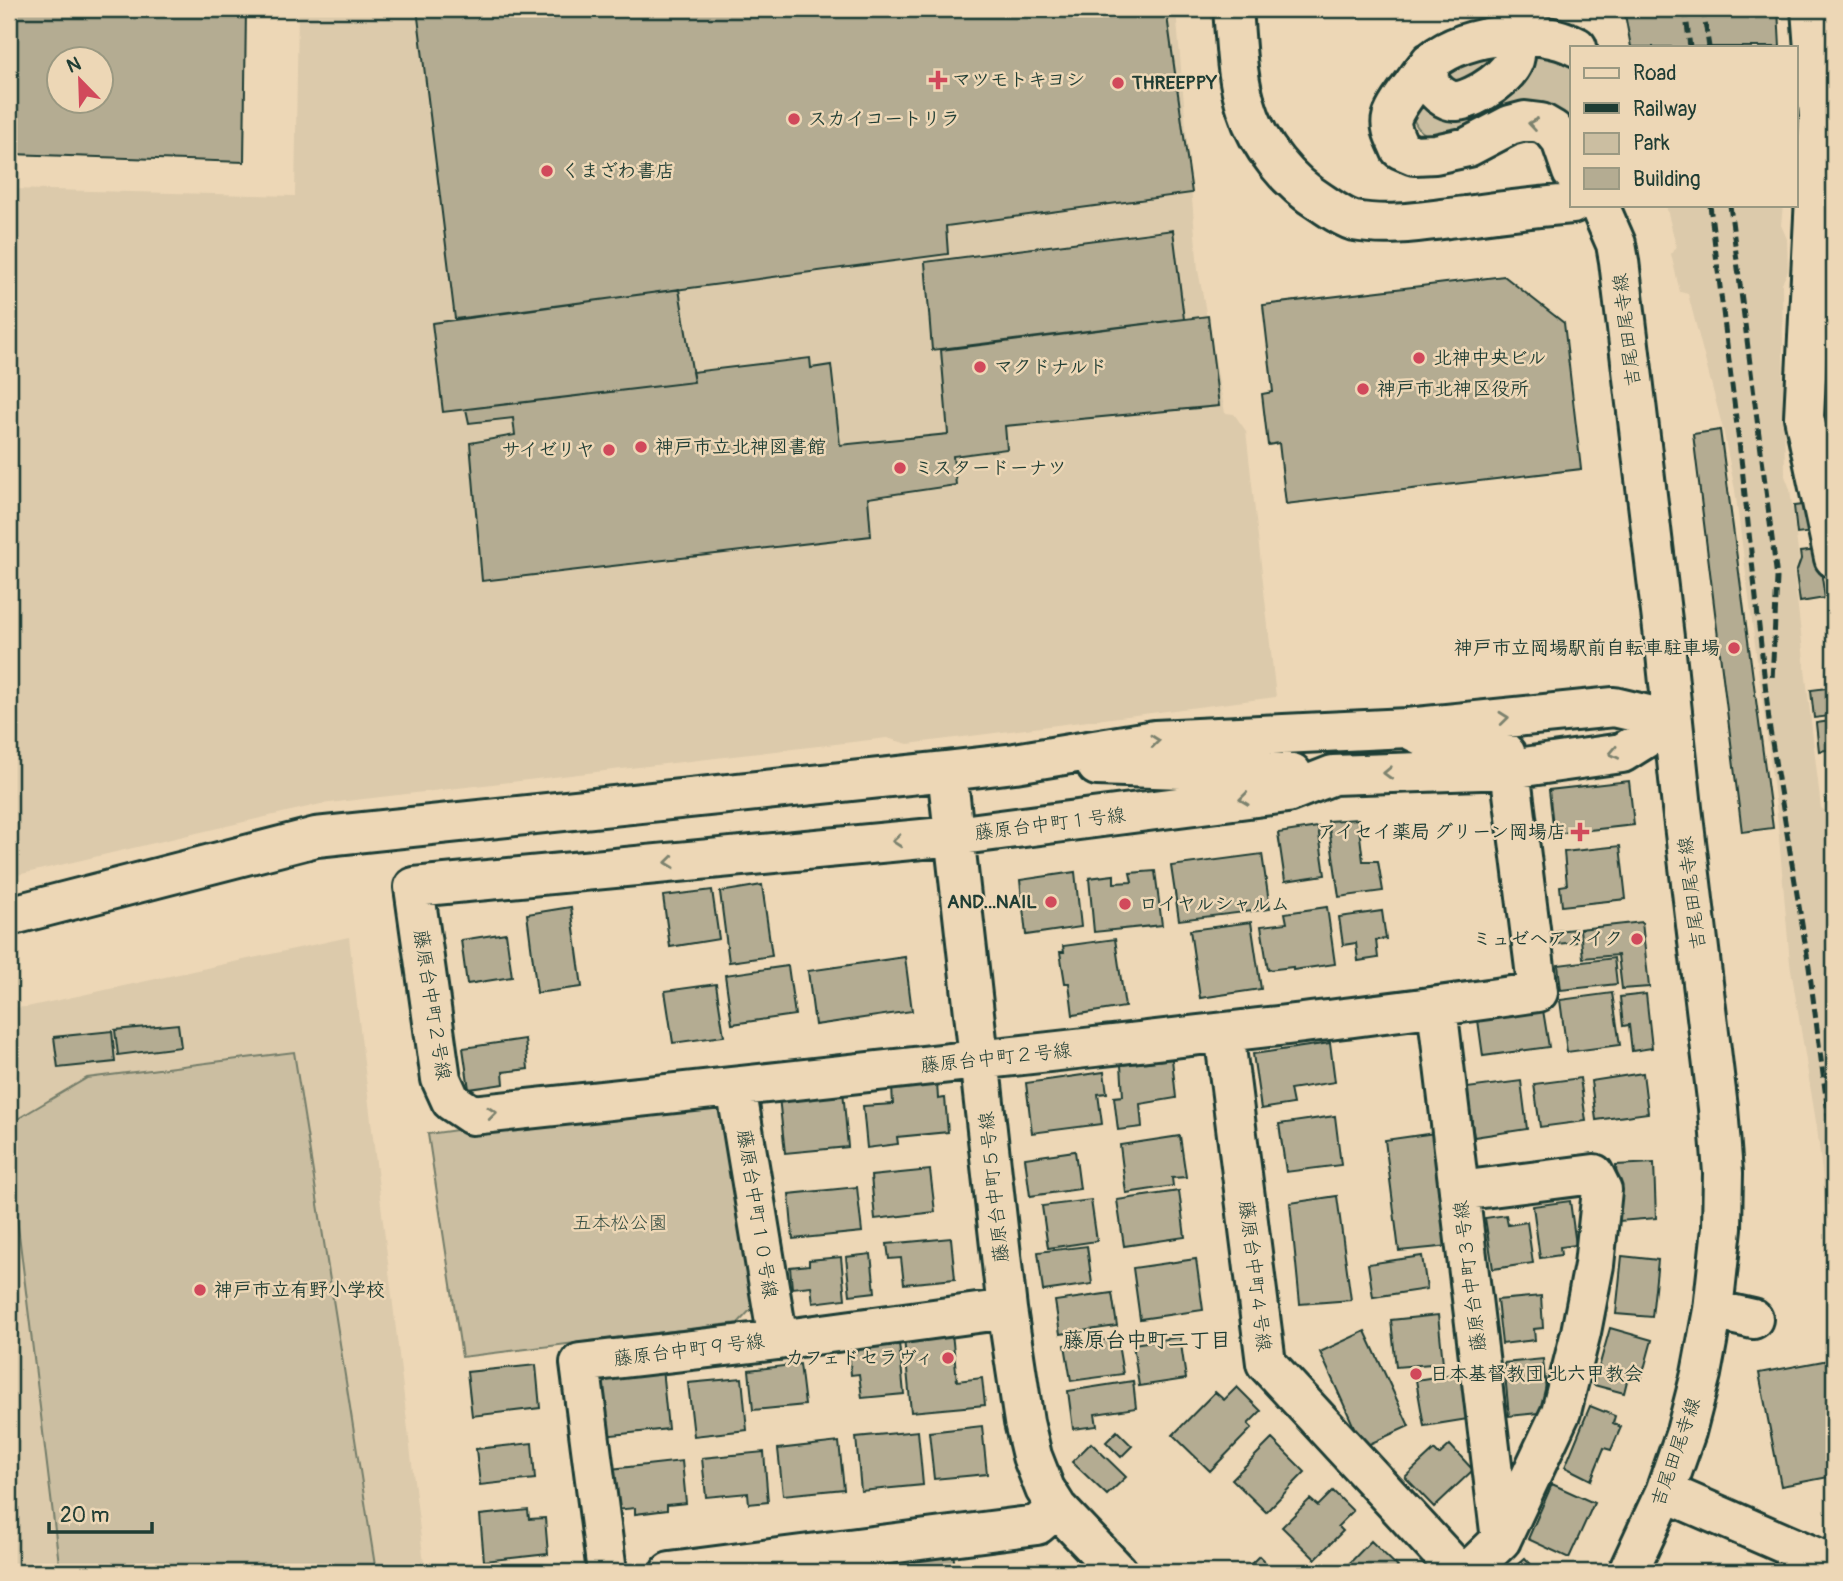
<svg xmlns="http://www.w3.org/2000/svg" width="1843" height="1581" font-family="Pangolin,'Klee One',sans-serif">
	<rect width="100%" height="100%" fill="#edd7b6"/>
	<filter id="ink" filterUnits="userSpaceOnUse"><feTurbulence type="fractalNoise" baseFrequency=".0143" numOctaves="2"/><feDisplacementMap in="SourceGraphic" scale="14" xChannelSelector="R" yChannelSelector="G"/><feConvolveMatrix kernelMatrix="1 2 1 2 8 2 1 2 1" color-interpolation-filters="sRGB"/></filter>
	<g filter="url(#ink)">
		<path fill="#dccaab" d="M298,9H1176L1198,270L1225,413L1234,414L1246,431L1276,697L908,744L887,738L321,804L9,877V189L295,196Z
			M1666,205H1783L1781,225L1787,239L1788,271L1782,283L1785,476L1790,489L1799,559L1794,573L1821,808L1834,817V1241L1830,1242L1817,1128L1790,963L1777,814L1735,490L1723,429L1688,294L1680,292L1671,254L1676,246Z
			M349,937L425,1572H9V1008L27,1007Z"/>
		<path fill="#cbbea1" stroke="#757e6a" stroke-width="2" d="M1530,53L1572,62V136L1431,137C1413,130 1411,115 1411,97L1427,105Z
			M1496,54L1493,65L1457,84L1446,79L1445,67Z
			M294,1052L376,1572H60L9,1152V1124L87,1078Z
			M725,1093L756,1304L738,1323L462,1357L428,1134Z"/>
		<path fill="#b4ac92" stroke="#1f3d34" stroke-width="2" fill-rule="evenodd" d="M15,9H246L244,162L11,154ZM60,60H102V102H60Z
			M417,9H1166L1192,193L946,226L948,254L455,319Z
			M1624,9H1778L1780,47H1631Z
			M1173,230L1184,319L932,350L925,262Z
			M1504,276L1564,323L1581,469L1286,504L1279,443L1268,445L1262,394L1273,392L1263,305Z
			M679,289L694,382L443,412L432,323Z
			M1208,316L1219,406L1005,426L1007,449L953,456L956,485L868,498L871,536L482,581L470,443L515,435L513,418L469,423L466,409L694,382L692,372L810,358L811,368L831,365L840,445L948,434L941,350Z
			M1720,430L1773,828L1742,832L1693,434Z
			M1810,504L1813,532L1797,534L1794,506Z
			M1818,550L1825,598L1800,602L1796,573L1801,559L1800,552Z
			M1827,688L1831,716L1814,718L1811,690Z
			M1831,721L1834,749L1819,751L1816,723Z
			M1629,781L1634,825L1554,834L1549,790Z
			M1358,819L1363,861H1378L1383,891L1339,897L1328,821Z
			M1318,827L1325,875L1285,881L1278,833Z
			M1620,846L1626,899L1562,906L1560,886L1567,885L1564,852Z
			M1262,854L1270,909L1179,920L1171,866Z
			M1155,871L1162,925L1094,932L1089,878L1114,875V883L1132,882L1130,873Z
			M1075,872L1081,927L1026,935L1020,880Z
			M762,885L772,956L729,962L720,892Z
			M712,890L719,939L670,947L663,896Z
			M571,907L582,987L537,993L527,914Z
			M1327,907L1335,964L1293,970V967L1268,970L1261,926L1287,923L1285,913Z
			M1382,911L1386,939L1376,940L1378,958L1358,961L1356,943L1343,945L1339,917Z
			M1251,922L1261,989L1200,998L1190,930Z
			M1642,922L1649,987L1622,989L1618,955L1583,958L1580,929Z
			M1575,929L1576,942L1557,944L1556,931Z
			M506,933L512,977L467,984L461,940Z
			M1115,939L1125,1007L1073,1015L1069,983H1065L1060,952H1064L1063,946Z
			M905,957L912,1011L815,1025L808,971Z
			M1614,958L1617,984L1561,990L1558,965Z
			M788,966L795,1015L732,1024L725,975Z
			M716,984L724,1036L673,1043L665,991Z
			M1612,993L1620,1045L1567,1052L1560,1000Z
			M1646,994L1652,1048L1632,1051L1629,1025L1623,1026L1620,997Z
			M1542,1004L1549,1047L1483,1056L1477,1013Z
			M178,1024L181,1047L118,1055L115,1030Z
			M112,1031L115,1062L58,1068L54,1037Z
			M525,1039L528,1069L503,1072L504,1084L469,1089L463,1048Z
			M1330,1043L1335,1082L1290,1089L1293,1104L1261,1109L1253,1054Z
			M1172,1059L1176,1098L1140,1104L1142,1127L1118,1130L1114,1097L1123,1096L1121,1065Z
			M1104,1072L1107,1093L1098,1094L1102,1124L1032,1133L1026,1083Z
			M1643,1073L1648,1113L1596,1120L1591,1081Z
			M1580,1078L1586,1121L1540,1127L1534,1084Z
			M1521,1081L1527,1129L1474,1137L1467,1088Z
			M937,1082L938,1099L945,1098L948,1132L897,1137L898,1144L867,1148L863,1106L893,1104L892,1087Z
			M843,1090L848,1147L785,1153L779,1097Z
			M1335,1116L1341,1165L1286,1172L1279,1124Z
			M1435,1133L1450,1246L1399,1251L1385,1140Z
			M1180,1136L1186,1177L1172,1178L1173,1186L1126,1193L1120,1145Z
			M1075,1151L1080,1189L1030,1196L1025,1158Z
			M1654,1163L1656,1218L1619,1221L1616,1165Z
			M930,1170L935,1212L875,1219L871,1176Z
			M857,1187L862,1232L793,1239L789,1194Z
			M1179,1191L1185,1237L1124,1246L1117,1200Z
			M1337,1196L1351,1300L1300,1304L1290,1203Z
			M1091,1200L1097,1241L1048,1248L1042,1206Z
			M1570,1201L1576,1245L1560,1247L1561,1255L1540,1258L1533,1206Z
			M1506,1215L1508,1225L1527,1222L1533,1263L1493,1269L1485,1218Z
			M951,1238L955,1279L904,1284L901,1258L889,1259L887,1244Z
			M1087,1246L1092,1284L1043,1291L1038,1252Z
			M871,1254L875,1292L850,1295L846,1257Z
			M1422,1256L1427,1289L1373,1297L1368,1264Z
			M1622,1256L1658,1260L1652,1317L1616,1314Z
			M841,1257L845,1299L813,1303L811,1286L792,1288L790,1267L809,1265V1260Z
			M1196,1259L1203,1310L1140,1319L1133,1268Z
			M1112,1293L1117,1326L1060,1334L1055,1301Z
			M1541,1296L1543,1328L1534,1329L1535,1340L1502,1344L1497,1300Z
			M1438,1315L1443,1363L1396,1367L1391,1320Z
			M1610,1328L1652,1340L1641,1380L1628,1377L1624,1393L1594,1385Z
			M1365,1331L1409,1426L1363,1447L1320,1352Z
			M952,1333L957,1381L982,1378L985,1405L911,1412L904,1338Z
			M1180,1337L1186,1379L1139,1386L1133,1344Z
			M1117,1338L1123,1374L1071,1381L1065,1345Z
			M899,1343L904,1394L862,1398L859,1374L851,1375L849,1348Z
			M1543,1359L1548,1412L1509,1416L1504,1363Z
			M1834,1359V1476L1781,1486L1759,1373Z
			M800,1364L805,1405L753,1410L749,1370Z
			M536,1365L540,1408L472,1416L467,1372Z
			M662,1368L668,1429L603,1436L599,1390L612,1373Z
			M1466,1372L1474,1418L1424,1426L1416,1380Z
			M742,1378L747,1430L694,1436L688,1383Z
			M1133,1381L1136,1408L1095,1414L1097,1426L1073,1429L1068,1391Z
			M1237,1387L1261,1411L1248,1424L1252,1428L1210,1471L1173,1435L1215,1392L1224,1400Z
			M1590,1406L1615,1416L1613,1423L1621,1427L1611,1450L1604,1448L1591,1480L1565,1467Z
			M982,1426L987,1474L934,1479L929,1432Z
			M918,1431L923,1485L861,1491L856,1437Z
			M1117,1431L1132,1446L1121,1457L1106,1442Z
			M1272,1439L1305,1472L1266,1512L1232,1479Z
			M839,1442L844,1489L783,1495L778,1449Z
			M532,1443L535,1479L480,1485L476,1449Z
			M1091,1443L1126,1477L1107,1495L1072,1462Z
			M1450,1445L1473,1470L1434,1507L1405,1477L1434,1450L1439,1455Z
			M764,1452L768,1502L749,1504L748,1493L706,1497L702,1458Z
			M682,1461L686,1503L667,1505V1510L635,1514V1508L615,1510L611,1469Z
			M1552,1484L1594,1503L1569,1558L1528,1539Z
			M1333,1491L1353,1511L1338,1526L1343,1531L1315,1559L1282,1527L1310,1499L1318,1506Z
			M528,1510L529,1519L545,1518L548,1554L484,1561L480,1515Z
			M1371,1541L1398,1567L1393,1572H1341Z
			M953,1550L955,1572H916L914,1554Z
			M1259,1556L1275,1572H1243Z
			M1525,1558L1538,1572H1509Z"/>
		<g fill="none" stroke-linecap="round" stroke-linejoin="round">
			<g stroke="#1f3d34" stroke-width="44">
				<path id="minor" d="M1233,9C1236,42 1236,77 1247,109C1258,145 1289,183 1322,203C1331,209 1343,218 1354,221C1391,228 1429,220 1466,216C1501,211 1536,207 1572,204
					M1811,9L1819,117L1804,417L1834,558
					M1430,62C1430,67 1428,73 1429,79C1431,90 1446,102 1457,101C1475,100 1514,74 1515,55C1515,47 1510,41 1505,36
					M1572,172L1561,140L1553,130L1541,123L1525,121L1510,125L1468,147L1435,154L1414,155L1400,149C1397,140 1389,129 1392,118C1394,110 1406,93 1412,86C1418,78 1424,68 1432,61C1466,33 1539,26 1577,47
					M1599,205L1616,244L1619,261L1666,654L1682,808L1718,1108L1723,1173L1722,1228L1713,1310L1701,1374L1686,1432L1665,1492L1628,1572
					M1407,728L1443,746L1499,747L1506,754L1510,769L1538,992C1391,1014 1242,1030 1094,1047C887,1070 679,1093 472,1115L451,1101L441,1079L414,887L954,836L1287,793L1333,775L1510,769L1622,753L1673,721
					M1097,766L1292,773
					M947,771L1007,1309L1024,1422L1032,1456L1045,1489L1057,1508L1118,1572
					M9,916L316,837L947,771L1015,763L1155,740L1407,728L1614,707L1673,721
					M1437,1007L1501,1540L1468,1572
					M1224,1032L1266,1363L1459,1572
					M736,1087L778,1340
					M1459,1191L1594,1174L1602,1190L1594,1265L1581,1332L1561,1412L1501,1540
					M1713,1310L1753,1319
					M1665,1492L1824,1561L1817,1572
					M607,1572L580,1363L778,1340L1007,1309
					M670,1572L1037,1525L1057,1508"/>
			</g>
			<use href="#minor" stroke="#edd7b6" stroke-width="38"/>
			<path stroke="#1f3d34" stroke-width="5" stroke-dasharray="10 5" stroke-linecap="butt" d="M1685,9L1690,47
				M1703,9L1709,47
				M1710,205L1742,467L1770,730L1809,967L1830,1128L1834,1150
				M1730,205L1777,578L1772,681"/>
		</g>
		<defs><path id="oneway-chevron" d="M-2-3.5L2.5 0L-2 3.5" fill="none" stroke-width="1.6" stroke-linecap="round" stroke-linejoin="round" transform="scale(1.75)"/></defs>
		<g stroke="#7c826e">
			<use href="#oneway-chevron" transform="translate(1533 124) rotate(-171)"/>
			<use href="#oneway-chevron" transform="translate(1504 718) rotate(-6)"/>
			<use href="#oneway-chevron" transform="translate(1155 741) rotate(-6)"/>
			<use href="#oneway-chevron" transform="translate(1614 753) rotate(168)"/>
			<use href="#oneway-chevron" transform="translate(1388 773) rotate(178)"/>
			<use href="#oneway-chevron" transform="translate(1244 799) rotate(173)"/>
			<use href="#oneway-chevron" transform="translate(897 841) rotate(175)"/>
			<use href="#oneway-chevron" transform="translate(670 862) rotate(174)"/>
			<use href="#oneway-chevron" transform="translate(492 1113) rotate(-6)"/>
		</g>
	</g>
	<g fill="#d1495b" stroke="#edd7b6" stroke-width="2.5">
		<path d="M934.5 69.5h7v7h7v7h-7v7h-7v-7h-7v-7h7z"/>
		<circle cx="1118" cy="83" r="7"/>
		<circle cx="794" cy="119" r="7"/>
		<circle cx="547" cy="171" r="7"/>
		<circle cx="1419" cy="358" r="7"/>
		<circle cx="980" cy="367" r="7"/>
		<circle cx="1363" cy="389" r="7"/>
		<circle cx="641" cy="447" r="7"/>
		<circle cx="609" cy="450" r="7"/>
		<circle cx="900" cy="468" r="7"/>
		<circle cx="1734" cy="648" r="7"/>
		<path d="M1576.5 821.5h7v7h7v7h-7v7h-7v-7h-7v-7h7z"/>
		<circle cx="1051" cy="902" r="7"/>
		<circle cx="1125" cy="904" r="7"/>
		<circle cx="1637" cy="939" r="7"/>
		<circle cx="200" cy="1290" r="7"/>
		<circle cx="948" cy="1358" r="7"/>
		<circle cx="1416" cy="1374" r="7"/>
	</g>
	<g text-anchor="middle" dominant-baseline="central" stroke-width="5" stroke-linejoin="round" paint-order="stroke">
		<g font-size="19" font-weight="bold" fill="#1f3d34" stroke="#edd7b6" text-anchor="start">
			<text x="952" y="80">マツモトキヨシ</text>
			<text x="1132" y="83">THREEPPY</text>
			<text x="808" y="119">スカイコートリラ</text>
			<text x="561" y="171">くまざわ書店</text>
			<text x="1433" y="358">北神中央ビル</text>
			<text x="994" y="367">マクドナルド</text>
			<text x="1377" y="389">神戸市北神区役所</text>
			<text x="655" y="447">神戸市立北神図書館</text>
			<text x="595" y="450" text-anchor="end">サイゼリヤ</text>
			<text x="914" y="468">ミスタードーナツ</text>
			<text x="1720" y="648" text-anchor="end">神戸市立岡場駅前自転車駐車場</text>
			<text x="1566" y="832" text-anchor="end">アイセイ薬局 グリーン岡場店</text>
			<text x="1037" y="902" text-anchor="end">AND...NAIL</text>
			<text x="1139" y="904">ロイヤルシャルム</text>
			<text x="1623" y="939" text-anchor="end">ミュゼヘアメイク</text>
			<text x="214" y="1290">神戸市立有野小学校</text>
			<text x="934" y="1358" text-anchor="end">カフェドセラヴィ</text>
			<text x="1430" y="1374">日本基督教団 北六甲教会</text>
		</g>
		<g font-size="19" fill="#1f3d34" stroke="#edd7b6">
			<text transform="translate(1627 330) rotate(-97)">吉尾田尾寺線</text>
			<text transform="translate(1050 824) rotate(-7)">藤原台中町１号線</text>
			<text transform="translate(1692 893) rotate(-97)">吉尾田尾寺線</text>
			<text transform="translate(432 1005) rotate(81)">藤原台中町２号線</text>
			<text transform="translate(996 1058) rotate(-6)">藤原台中町２号線</text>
			<text transform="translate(994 1187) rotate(-96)">藤原台中町５号線</text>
			<text transform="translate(757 1214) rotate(81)">藤原台中町１０号線</text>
			<text transform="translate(1255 1276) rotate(83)">藤原台中町４号線</text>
			<text transform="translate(1470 1276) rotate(-97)">藤原台中町３号線</text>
			<text transform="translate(689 1350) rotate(-7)">藤原台中町９号線</text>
			<text transform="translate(1676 1452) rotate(-71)">吉尾田尾寺線</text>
		</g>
		<g font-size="19" fill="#304a3f" stroke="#edd7b6">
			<text x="620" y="1223">五本松公園</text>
		</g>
		<g font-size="21" font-weight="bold" fill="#1f3d34" stroke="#edd7b6">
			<text x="1147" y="1340">藤原台中町二丁目</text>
		</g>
	</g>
	<rect width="1843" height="1581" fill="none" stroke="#edd7b6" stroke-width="35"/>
	<rect x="18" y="18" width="1808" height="1546" fill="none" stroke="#1f3d34" stroke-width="2.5" filter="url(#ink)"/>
	<rect x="1570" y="46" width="228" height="161" fill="#edd7b6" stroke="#9b9982" stroke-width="2"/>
	<rect x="1584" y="68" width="35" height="10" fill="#edd7b6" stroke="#9b9982" stroke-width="2"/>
	<text x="1633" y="80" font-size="21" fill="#1f3d34">Road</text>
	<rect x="1584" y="103" width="35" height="10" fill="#1f3d34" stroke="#9b9982" stroke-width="2"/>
	<text x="1633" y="116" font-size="21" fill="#1f3d34">Railway</text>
	<rect x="1584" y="133" width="35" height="21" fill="#cbbea1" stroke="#9b9982" stroke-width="2"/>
	<text x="1633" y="150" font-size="21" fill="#1f3d34">Park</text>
	<rect x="1584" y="168" width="35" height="21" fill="#b4ac92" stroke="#9b9982" stroke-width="2"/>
	<text x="1633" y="186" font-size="21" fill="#1f3d34">Building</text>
	<g transform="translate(80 80) rotate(337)"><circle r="33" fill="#edd7b6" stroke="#9b9982" stroke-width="2"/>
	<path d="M0-5L12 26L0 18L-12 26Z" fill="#d1495b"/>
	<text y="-10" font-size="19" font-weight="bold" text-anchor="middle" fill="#1f3d34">N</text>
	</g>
	<path d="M49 1522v10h103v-10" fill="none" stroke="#1f3d34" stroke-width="3.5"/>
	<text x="60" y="1522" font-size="21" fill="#1f3d34" stroke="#edd7b6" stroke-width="5" paint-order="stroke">20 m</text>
</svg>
